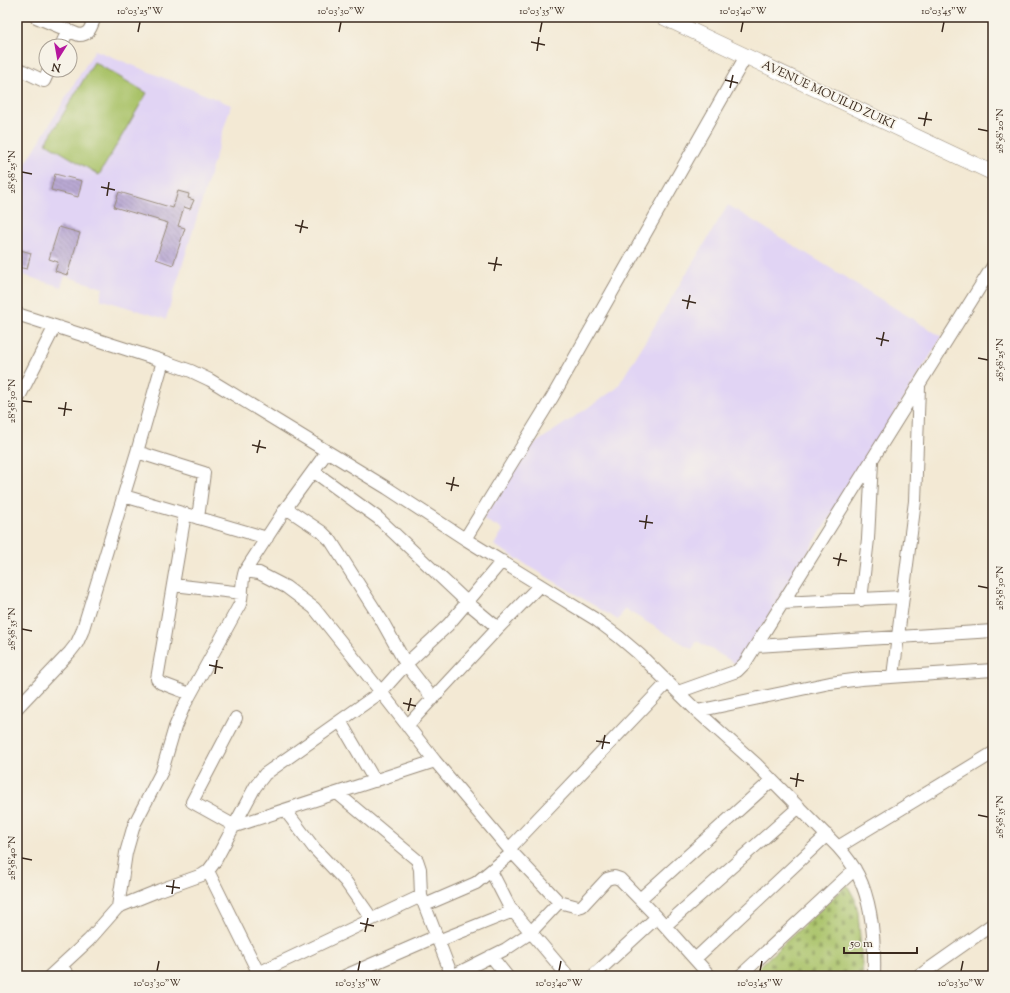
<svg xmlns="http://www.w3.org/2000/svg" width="1010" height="993" font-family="'Sorts Mill Goudy',serif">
	<defs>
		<pattern id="cemetery-stones" width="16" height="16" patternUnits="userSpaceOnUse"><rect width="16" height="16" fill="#a9c268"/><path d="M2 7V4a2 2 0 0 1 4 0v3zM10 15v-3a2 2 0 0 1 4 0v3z" fill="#8b9e55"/></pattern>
		<pattern id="building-back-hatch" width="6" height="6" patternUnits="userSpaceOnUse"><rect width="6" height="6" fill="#b9a9d3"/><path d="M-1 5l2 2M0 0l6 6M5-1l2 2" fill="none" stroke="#988aab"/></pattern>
	</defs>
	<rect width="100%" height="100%" fill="#f7f3e8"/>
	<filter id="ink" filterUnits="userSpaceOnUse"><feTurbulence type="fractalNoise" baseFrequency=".025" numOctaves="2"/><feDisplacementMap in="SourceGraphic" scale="8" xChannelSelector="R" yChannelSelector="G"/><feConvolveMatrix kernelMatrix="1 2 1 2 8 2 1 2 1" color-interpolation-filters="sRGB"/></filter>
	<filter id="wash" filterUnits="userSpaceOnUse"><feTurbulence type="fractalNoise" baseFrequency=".012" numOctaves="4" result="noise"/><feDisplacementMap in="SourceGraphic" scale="16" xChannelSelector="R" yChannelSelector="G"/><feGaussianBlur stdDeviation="0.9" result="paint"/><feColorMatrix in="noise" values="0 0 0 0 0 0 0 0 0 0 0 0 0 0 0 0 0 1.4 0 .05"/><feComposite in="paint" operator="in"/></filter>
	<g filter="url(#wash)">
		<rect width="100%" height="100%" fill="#f3e9d4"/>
		<path fill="#e1d4f4" d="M95,50L231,105L166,319L100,299L103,288L65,276L61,287L17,273V178Z
			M728,205L942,337L738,665L697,641L692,649L625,609L618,620L494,545L503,530L483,519L527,449L617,388Z"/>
		<path fill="url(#cemetery-stones)" stroke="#727643" d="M847,885L855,899L858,912L863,976H749Z"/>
		<path fill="#a9c268" stroke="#727643" d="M94,62L147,93L99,175L46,143Z"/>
		<g id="blocks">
			<path fill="url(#building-back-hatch)" d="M55,174L82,181L78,197L51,190Z
				M178,191L189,194L188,198L194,200L190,209L184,207L178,226L185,228L173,265L156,259L168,223L114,207L119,192L173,208Z
				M59,227L80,233L67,275L55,271L58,262L49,259Z
				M17,249L31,253L27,269L17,267Z"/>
		</g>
	</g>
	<g filter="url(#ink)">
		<use href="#blocks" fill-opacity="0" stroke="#978a79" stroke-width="1"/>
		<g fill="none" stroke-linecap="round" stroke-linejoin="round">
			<g stroke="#978a79" stroke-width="14">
				<path id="minor" d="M36,17L79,35C90,35 91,26 95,17
					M61,46L68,30
					M17,68L44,81L49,70
					M17,314L163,361L191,371L210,380L387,488L465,539L595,619L619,637L639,654L697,711L756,764L838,847C846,856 853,865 858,875C873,905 875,943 874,976
					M17,401L55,326
					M137,452L204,473L198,518
					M313,471L378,518L468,603L498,628
					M124,496L267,538
					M286,508L322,532L331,541L382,621L406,664L433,699
					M185,514L157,679L161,683L190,694
					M465,539L553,396L746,56
					M174,585L242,593
					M861,600L868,539L872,462
					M782,603L902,597
					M756,646L993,631
					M893,676L915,501L919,387
					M678,692L737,671L745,663L993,266
					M17,708L70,652L77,643L82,632L137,452L163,361
					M697,711L830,683L861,679L993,670
					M236,718L192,802L235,826L435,761
					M340,721L375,781
					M407,726L498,628L540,585
					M337,793L417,860L420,869L421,896L452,976
					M285,810L314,848L346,882L372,919
					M838,847L993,753
					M509,849L668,682
					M208,871L260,976
					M491,871L510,908L513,911
					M640,899L772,780
					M559,902L578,907L582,906L607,879L614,877L620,879L657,917L710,976
					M425,905L476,883L512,853
					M118,907L126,853L134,825L162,771L175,727L184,706L240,604C243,593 241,581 245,571L286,508L327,452
					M665,926L799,807
					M438,941L513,911L568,976
					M491,956L507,976
					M695,959L827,835
					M61,966L69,976
					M50,976L89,940L118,907L160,890L202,875L208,871L214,863L255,787L265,774L381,692L314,608L286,587L259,573L245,571
					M252,976L421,896
					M345,976L437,936
					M452,976L506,949L530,933L559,902L509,849L435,761L381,692L406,664L448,625L502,561
					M593,976L657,917
					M740,976L855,869
					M919,976L993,924"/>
			</g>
			<g stroke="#978a79" stroke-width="16">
				<path id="major" d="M663,17L993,173"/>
			</g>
			<use href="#minor" stroke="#fff" stroke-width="12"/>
			<use href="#major" stroke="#fff" stroke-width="15"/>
		</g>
	</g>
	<path fill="none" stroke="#3b2a1e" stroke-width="1.5" d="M138,32L140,22M339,32L341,22M540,32L542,22M741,32L743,22M942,32L944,22M531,42L545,45M537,51L539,37M725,80L738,83M730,88L733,75M918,118L932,120M924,126L927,112M978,129L988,131M22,172L32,174M101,187L115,190M107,196L109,182M295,225L308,228M300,233L303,220M488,263L502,265M494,271L497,257M682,300L696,303M687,309L690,295M876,338L889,341M881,346L884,332M978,358L988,360M22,401L32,402M58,408L72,410M64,416L66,402M252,445L266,448M257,453L260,440M446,483L459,486M451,491L454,477M639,521L653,523M645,529L647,515M833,558L847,561M838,566L841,553M978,586L988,588M22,629L32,631M209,665L223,668M215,674L217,660M403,703L416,706M408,711L411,698M596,741L610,743M602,749L605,735M790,778L804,781M796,787L798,773M978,815L988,817M22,858L32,860M166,886L180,888M172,894L174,880M360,923L374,926M365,932L368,918M157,971L159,961M358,971L360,961M559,971L561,961M760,971L762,961M961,971L963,961"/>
	<g text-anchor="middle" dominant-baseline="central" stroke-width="3.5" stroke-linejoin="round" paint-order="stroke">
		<g font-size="12" fill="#3b2a1e" stroke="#f7f3e8">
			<text transform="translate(828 95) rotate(25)">AVENUE MOUILID ZUIKI</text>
		</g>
	</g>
	<rect width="1010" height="993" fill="none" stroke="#f7f3e8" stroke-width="44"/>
	<g transform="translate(58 58) rotate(191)"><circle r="19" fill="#f7f3e8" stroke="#aca397"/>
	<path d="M0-3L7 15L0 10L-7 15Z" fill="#b5179e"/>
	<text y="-6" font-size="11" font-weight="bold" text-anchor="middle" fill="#3b2a1e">N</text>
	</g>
	<path d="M844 947v6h73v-6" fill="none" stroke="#3b2a1e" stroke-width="2"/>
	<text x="850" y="947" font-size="12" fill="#3b2a1e" stroke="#f7f3e8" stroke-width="3" paint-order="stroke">50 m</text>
	<rect x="22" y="22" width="966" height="949" fill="none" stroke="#3b2a1e" stroke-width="1.5"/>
	<g font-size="10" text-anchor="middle" fill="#3b2a1e">
		<text x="140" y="14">10°03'25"W</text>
		<text x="341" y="14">10°03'30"W</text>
		<text x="542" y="14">10°03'35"W</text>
		<text x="743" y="14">10°03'40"W</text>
		<text x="944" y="14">10°03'45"W</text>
		<text transform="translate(999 131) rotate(-90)" y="4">28°58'20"N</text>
		<text transform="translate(11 172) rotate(-90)" y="4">28°58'25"N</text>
		<text transform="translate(999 360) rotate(-90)" y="4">28°58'25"N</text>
		<text transform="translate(11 401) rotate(-90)" y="4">28°58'30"N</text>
		<text transform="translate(999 588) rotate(-90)" y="4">28°58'30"N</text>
		<text transform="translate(11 629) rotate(-90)" y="4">28°58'35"N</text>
		<text transform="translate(999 817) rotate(-90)" y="4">28°58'35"N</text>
		<text transform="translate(11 858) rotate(-90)" y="4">28°58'40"N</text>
		<text x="157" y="986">10°03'30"W</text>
		<text x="358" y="986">10°03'35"W</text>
		<text x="559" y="986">10°03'40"W</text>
		<text x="760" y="986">10°03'45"W</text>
		<text x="961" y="986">10°03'50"W</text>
	</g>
</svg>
